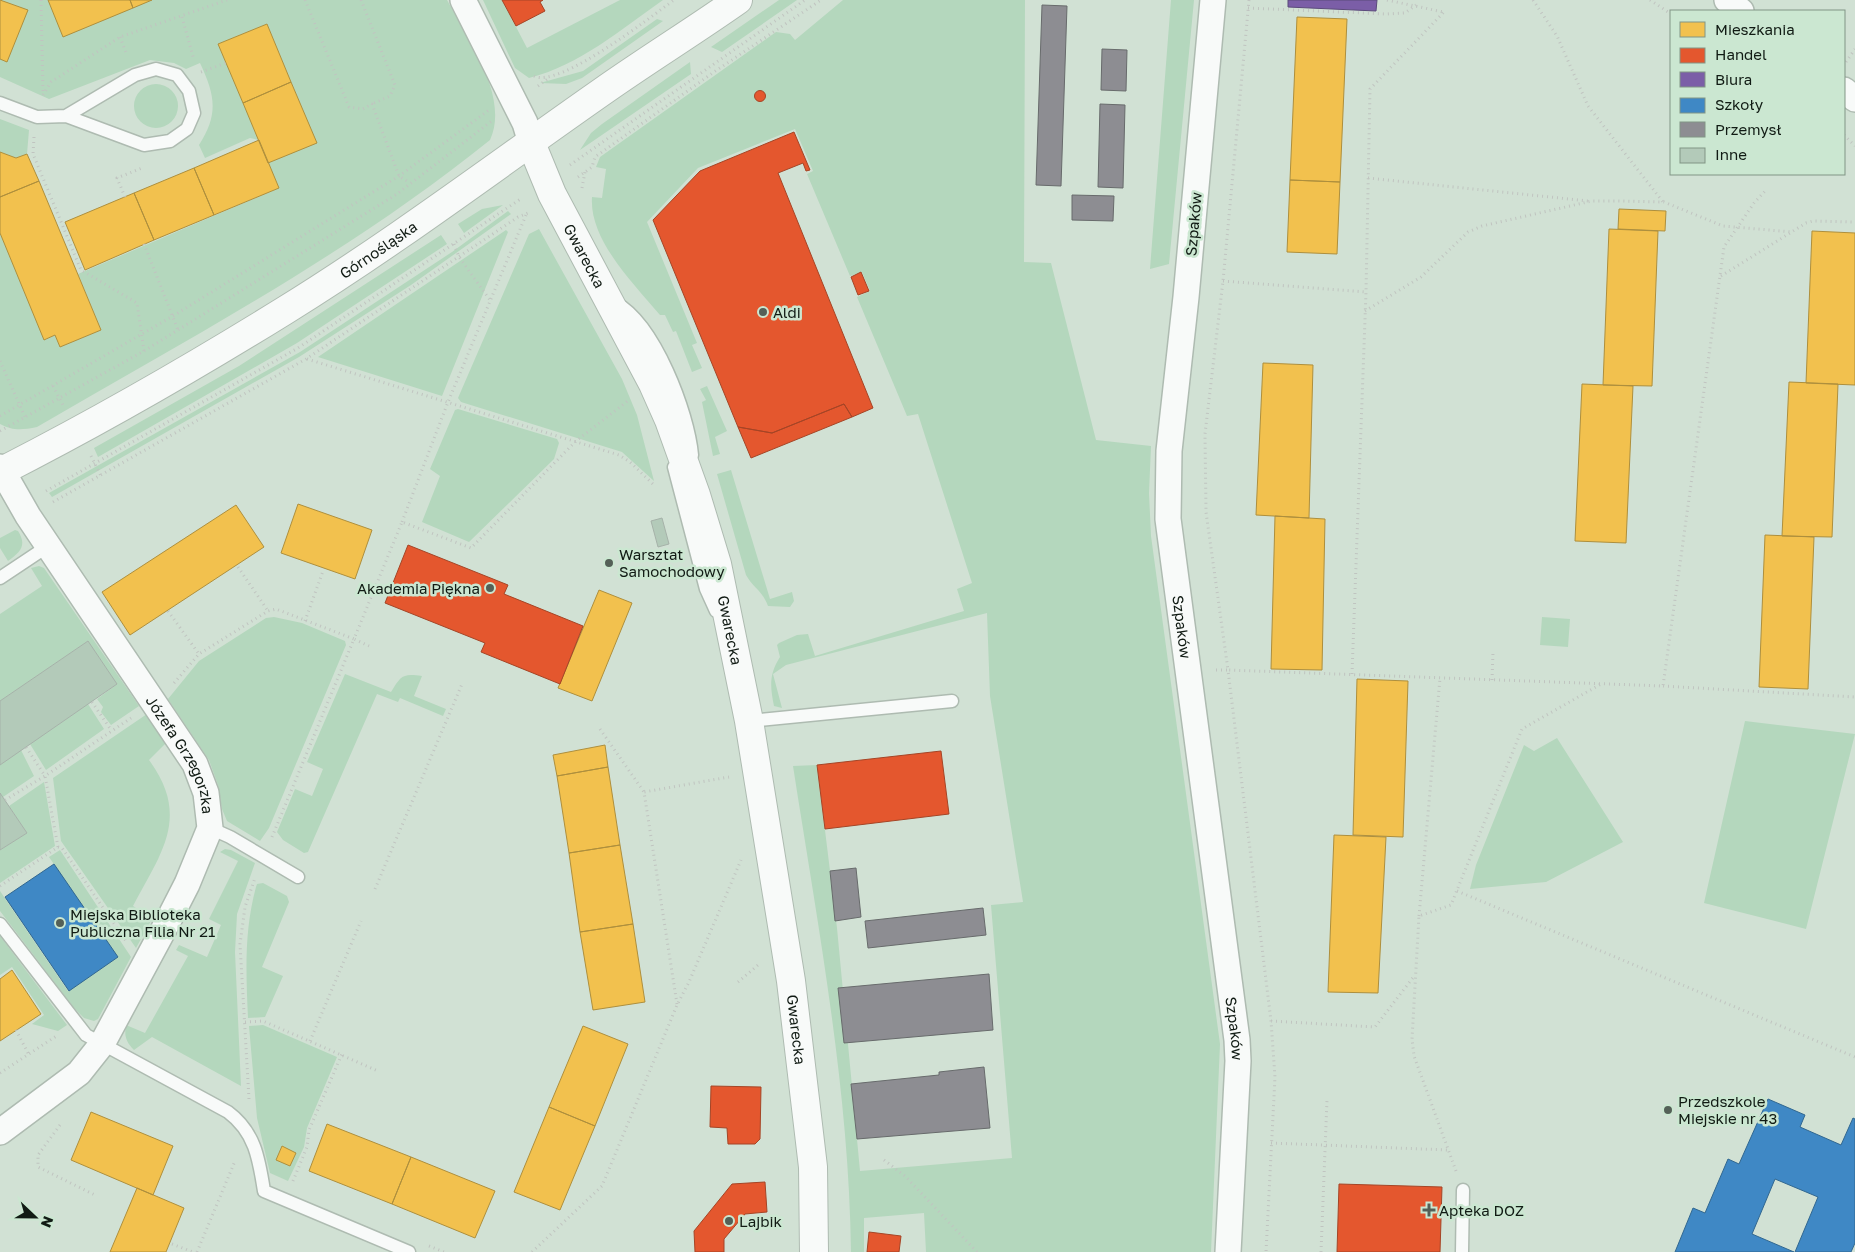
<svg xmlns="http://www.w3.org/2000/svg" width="1855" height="1252" font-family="'Golos Text',sans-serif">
	<rect width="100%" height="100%" fill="#d1e1d4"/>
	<path fill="#b4d7bd" d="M0,0H447C467,37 510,97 490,140C350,253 192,337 37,427C22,430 13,431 0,424V233L45,340L55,335L60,347L101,330L78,274L279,188L268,163L316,142L267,24L218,44L259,140L250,138L205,158L199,145C219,114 215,95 200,63L186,69L174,63L150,60L49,99L0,77Z
		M483,0H502L527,48L620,0H663C620,30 580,65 529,78L515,68Z
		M779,0H797L722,52L711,47Z
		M843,0H1025L1024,262L1051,263L1096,440L1151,446L1149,493L1151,536L1220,1044L1211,1252H926L924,1213L864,1218V1252H851C849,1089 818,927 793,766L817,765L837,928L860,1171L1012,1158L991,905L1023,902L990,696L987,613L786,665L773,674L782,708L774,706C770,687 769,674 780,657L777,645L779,643L797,635L808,634L815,656L964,611L957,589L972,583L918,414L907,416L857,297L870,291L862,272L850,276L807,174L813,171L795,129L698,168L647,222L697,343L692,345L702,368L692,372L676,331L673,332L665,315H660C634,284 589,240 592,197L602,198L606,169L596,167L600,157L776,32L790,34L795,40Z
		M1171,0H1194L1169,264L1150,269Z
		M657,19L663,21L582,78L566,84L540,83L583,71Z
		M690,62L691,74L580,150L591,133L602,124Z
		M134 106a22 22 0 1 1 44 0a22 22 0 1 1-44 0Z
		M0,119L29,130L27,154L16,158L0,152Z
		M503,205L464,233L458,224L482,209Z
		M508,211L511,214L411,285L299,357L52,497L49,493L300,352L452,252Z
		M539,229L622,379L637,415L654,481L622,452L461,402L458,398L529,234Z
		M506,230L508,232L442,396L318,357Z
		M441,235L447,244L297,343L98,457L94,448L239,366Z
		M707,386L727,431L715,437L720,454L713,456L702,402L706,400L700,389Z
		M458,409L557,439L559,443L554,459L469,542L422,522L440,476L430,469L455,410Z
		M731,470L770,599L792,592L794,601L790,607L768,606C762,590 754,589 746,575L717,474Z
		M15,530L18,531C27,545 21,552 8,561L0,548V538Z
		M39,566L44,568L139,706L111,725L101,712L103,707L97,699L117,684L88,641L0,701V614L42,586L31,568Z
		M274,617L302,623L345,641L346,645L269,828L260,841L227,821L222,809L218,785L209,760L168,699L199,661L266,618Z
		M1542,617L1570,619L1568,647L1540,645Z
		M345,674L391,692C401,676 402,673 422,676L414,696L446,709L443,716L400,698L398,702L377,694L308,852L304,853L283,840L277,832L295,789L312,796L323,769L307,762Z
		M88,704L104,729L46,770L30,744Z
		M147,714L166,743L149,760C191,817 161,853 133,906L152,919L136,948L61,841L53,778Z
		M1745,721L1855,734L1806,929L1704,903Z
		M1557,738L1623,842L1546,882L1470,889L1476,865L1524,745L1534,751Z
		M21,750L34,776L3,797L0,793V765Z
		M44,782L55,846L0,883V850L27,833L9,806Z
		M225,849L231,850L255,863L237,914L235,952L241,1086L152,1037L134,1050C126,1042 124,1036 126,1025L145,1033L188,956L176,950L179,945L207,957L221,925L209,919L238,861L220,852Z
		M60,850L131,957L98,1019L94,1021L84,1018L74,1008L0,911V891L68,991L117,957L49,857Z
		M263,883L287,896L289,902L262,967L283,976L265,1017L248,1018C246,973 244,931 256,887L257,884Z
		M0,936L67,1025L58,1031L32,1024L44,1015L12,967L0,975Z
		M263,1025L337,1057L307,1128L304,1147L288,1181L270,1173L257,1118L249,1026Z"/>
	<path fill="#f2c14e" stroke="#ae8f3d" d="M0,0L28,10L7,62L0,59Z
		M48,0H130L133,8L63,37Z
		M130,0H152L133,8Z
		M1297,17L1347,19L1340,182L1290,180Z
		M267,24L291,82L243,103L218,44Z
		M291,82L317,143L268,163L243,103Z
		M259,140L279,188L214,215L194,168Z
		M0,152L16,158L27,154L39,181L0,197Z
		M194,168L214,215L154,240L134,193Z
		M1290,180L1340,182L1337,254L1287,252Z
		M39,181L101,330L60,347L55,335L44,340L0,233V197Z
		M134,193L154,240L85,270L65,222Z
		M1619,209L1666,211L1665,231L1618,229Z
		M1609,229L1658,231L1652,386L1603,385Z
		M1812,231L1855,233V385L1806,383Z
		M1263,363L1313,365L1309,518L1256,515Z
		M1789,382L1838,384L1832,537L1782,536Z
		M1582,384L1633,386L1626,543L1575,541Z
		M298,504L372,530L355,579L281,553Z
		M236,505L264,547L130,635L102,592Z
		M1275,516L1325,519L1322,670L1271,669Z
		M1765,535L1814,537L1808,689L1759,687Z
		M599,590L632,603L592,701L558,688Z
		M1357,679L1408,681L1403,837L1353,835Z
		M605,745L608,767L557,776L553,755Z
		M608,767L620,845L569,853L557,776Z
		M1334,835L1386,837L1378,993L1328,992Z
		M620,845L633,924L580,932L569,853Z
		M633,924L645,1002L593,1010L580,932Z
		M12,970L41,1014L0,1041V979Z
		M583,1026L628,1044L595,1126L549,1107Z
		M549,1107L595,1126L560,1210L514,1192Z
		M91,1112L173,1146L153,1195L71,1160Z
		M327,1124L411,1157L392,1204L309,1171Z
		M282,1146L296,1153L290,1166L276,1160Z
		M411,1157L495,1191L475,1238L392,1204Z
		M137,1188L184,1208L166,1252H110Z"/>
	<path fill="#e4572e" stroke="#a54526" d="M502,0H543L540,2L545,11L516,26Z
		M754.5 96a5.5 5.5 0 1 1 11 0a5.5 5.5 0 1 1-11 0Z
		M794,132L810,170L806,171L803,163L778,173L873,408L852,417L844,404L772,433L738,427L653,220L700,171Z
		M861,272L869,291L858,295L851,277Z
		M844,404L852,417L751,458L738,427L772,433Z
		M408,545L508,585L504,594L583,626L560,684L481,652L485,643L385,603Z
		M941,751L949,814L825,829L817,765Z
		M711,1086L761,1087L760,1139L755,1144H728L727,1128L710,1127Z
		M765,1182L767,1212L745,1214L724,1239V1252H695L694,1231L732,1184Z
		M1339,1184L1442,1187L1440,1252H1337Z
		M869,1232L901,1236L899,1252H867Z"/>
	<path fill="#7b5ea7" stroke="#5b4a7b" d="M1288,0H1377L1376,11L1288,7Z"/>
	<path fill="#3f88c5" stroke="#316790" d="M54,864L118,957L69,991L5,897Z
		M1768,1099L1805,1115L1800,1127L1841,1145L1853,1118L1855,1119V1243L1851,1252H1795L1818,1197L1775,1179L1752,1234L1794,1252H1675L1693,1208L1705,1213L1728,1159L1739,1164Z"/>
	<path fill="#8d8d92" stroke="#686b6c" d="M1042,5L1067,6L1061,186L1036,185Z
		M1102,49L1127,50L1126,91L1101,90Z
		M1100,104L1125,105L1123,188L1098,187Z
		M1072,195L1114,196L1113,221L1072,220Z
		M856,868L861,917L835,921L830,871Z
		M983,908L986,935L868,948L865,921Z
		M989,974L993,1030L844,1043L838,988Z
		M984,1067L990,1128L857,1139L851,1084L939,1075V1072Z"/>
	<path fill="#b3cab9" stroke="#a6b2a9" d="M662,518L669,544L658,547L651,521Z
		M88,641L117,684L0,765V701Z
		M0,793L27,833L0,850Z"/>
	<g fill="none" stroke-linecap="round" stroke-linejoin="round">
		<g stroke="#aebbb1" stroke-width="15">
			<path id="service" d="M0,103L37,117L66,116L144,145L170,141L187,129L194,113L189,91L177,75L156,69L135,75L66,116
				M616,303C655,325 688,412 692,455
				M674,467L706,589L716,611
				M0,578L48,546
				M749,721L952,701
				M210,828L230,837L298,877
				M0,924L86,1035L228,1112C255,1132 259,1159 264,1191L409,1252
				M1462,1252L1463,1190"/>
		</g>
		<g stroke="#aebbb1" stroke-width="28">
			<g id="minor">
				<path d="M463,0L525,123L531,143"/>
				<path id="s1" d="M1213,0L1186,297L1169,451L1168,519L1237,1040L1238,1061L1228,1252"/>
				<path d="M1727,0L1741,11"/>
				<path d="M1844,90L1855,99"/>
				<path id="s2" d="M0,467L28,516L195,764L206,793L210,828L187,884L166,925L102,1044L79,1073L0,1132"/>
			</g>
		</g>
		<g stroke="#aebbb1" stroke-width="30">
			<g id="tertiary">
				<path id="s3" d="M531,143L552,194L653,384L669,420L696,495L717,564L749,721L791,981L813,1167L814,1252"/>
				<path id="s4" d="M0,472C96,423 192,368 284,311C394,243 497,165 603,91C647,60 694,31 738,0"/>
			</g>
		</g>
		<path stroke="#c0c4c0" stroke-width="3" stroke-dasharray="1 4" stroke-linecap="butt" d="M41,0L43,93
			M305,0L349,107L363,109L372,104L399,176L410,183
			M361,0L395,85L390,96L372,104
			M1249,0L1223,281L1205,434L1206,512L1228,670L1663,686L1724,247L1754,203L1766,190
			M1387,0L1443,12
			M1533,0L1557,36L1588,106L1663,202
			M1650,0L1671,14
			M1248,8L1386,14L1405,13L1416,5
			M182,17L194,60
			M120,37L127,55
			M1846,62L1855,49
			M201,72L226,63
			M534,76C559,89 652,16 674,0
			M538,86L549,78
			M43,95L51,82L120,37L227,0
			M1844,135L1855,146
			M34,137L33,154L81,270L137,303L144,351
			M570,165L805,0
			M578,177L592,167L595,157L714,72L821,0
			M1368,178L1588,201
			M582,188L585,172
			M125,197L117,178L142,168
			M144,244L178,330
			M454,244L459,257L490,300
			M1721,276L1806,223L1813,221L1855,222
			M1223,281L1366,292
			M1365,311L1421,277L1468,232L1482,226L1592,201H1619L1664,202L1723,226L1792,232
			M307,359L619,455L630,462L655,486
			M0,361L25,417
			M53,386L64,407
			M0,416L173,316L399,176L489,110
			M0,431L144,351L397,194L493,120
			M91,456L101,476
			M46,491L298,348L522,198
			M53,502L306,359L518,217L528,213
			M402,522L448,402L526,215
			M238,567L268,611
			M168,611L199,654
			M305,621L323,571
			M1216,670H1228L1271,1021L1275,1077L1266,1252
			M1352,674L1366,292L1370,89L1444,12
			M1492,680L1493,652
			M174,683L199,654L268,611L276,609L354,639L402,522L471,548L576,441L629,400
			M1663,686L1855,697
			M92,702L111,730
			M600,729L644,792
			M5,800L45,776L26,747
			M272,837L354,639L369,646
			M58,847L62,848L126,941
			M0,886L58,847L45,776L131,718
			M375,889L462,684
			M1457,891L1855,1057
			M1419,916L1440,678
			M738,982L758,965
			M677,1004L644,792L729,777
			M1271,1021L1375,1027L1415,975
			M245,1022L263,1021L378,1071
			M16,1030L29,1055
			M310,1041L361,921
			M0,1073L58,1035
			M249,1099L240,944L245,907L255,878
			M60,1125L38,1155V1167L97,1196
			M1271,1143L1448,1150
			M884,1160L905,1176L977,1252
			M1456,1171L1414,1056L1412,1039L1419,916L1451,905L1522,729L1601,684
			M293,1181L307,1147L309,1130L342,1054
			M172,1244L193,1252
			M429,1246L444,1252
			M197,1252L235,1161
			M532,1252L602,1186L677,1005L689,982L741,860
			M1321,1252L1327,1100"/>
		<use href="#service" stroke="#f8faf9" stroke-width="12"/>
		<use href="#minor" stroke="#f8faf9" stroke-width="25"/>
		<use href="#tertiary" stroke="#f8faf9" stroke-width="28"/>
	</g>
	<g fill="#546057" stroke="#cbe7d1" stroke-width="2">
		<circle cx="763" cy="312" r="5"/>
		<circle cx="609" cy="563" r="5"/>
		<circle cx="490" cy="588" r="5"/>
		<circle cx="60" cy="923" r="5"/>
		<circle cx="1668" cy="1110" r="5"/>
		<path d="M1426.5 1202.5h5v5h5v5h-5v5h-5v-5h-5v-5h5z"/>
		<circle cx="729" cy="1221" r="5"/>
	</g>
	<g text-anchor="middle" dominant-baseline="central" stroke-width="5" stroke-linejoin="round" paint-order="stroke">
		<g font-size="15" fill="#111b14" stroke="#cbe7d1">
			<text transform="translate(1193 224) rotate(-85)">Szpaków</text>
			<text stroke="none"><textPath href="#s4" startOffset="439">Górnośląska</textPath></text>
			<text stroke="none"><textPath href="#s3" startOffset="125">Gwarecka</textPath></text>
			<text stroke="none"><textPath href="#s1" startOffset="630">Szpaków</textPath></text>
			<text stroke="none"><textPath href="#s3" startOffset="529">Gwarecka</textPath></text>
			<text stroke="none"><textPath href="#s2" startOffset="341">Józefa Grzegorzka</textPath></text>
			<text stroke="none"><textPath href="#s1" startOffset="1035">Szpaków</textPath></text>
			<text stroke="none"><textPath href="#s3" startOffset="934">Gwarecka</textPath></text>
		</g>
		<g font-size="15" fill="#111b14" stroke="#cbe7d1" text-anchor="start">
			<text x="773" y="312">Aldi</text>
			<text x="619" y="554">Warsztat<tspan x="619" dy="17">Samochodowy</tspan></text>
			<text x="480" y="588" text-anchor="end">Akademia Piękna</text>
			<text x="70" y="914">Miejska Biblioteka<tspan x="70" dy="17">Publiczna Filia Nr 21</tspan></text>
			<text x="1678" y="1101">Przedszkole<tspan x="1678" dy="17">Miejskie nr 43</tspan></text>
			<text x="1439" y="1210">Apteka DOZ</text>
			<text x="739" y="1221">Lajbik</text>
		</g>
	</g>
	<rect x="1670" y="10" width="175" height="165" fill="#cbe7d1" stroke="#819585"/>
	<rect x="1680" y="22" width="25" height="15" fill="#f2c14e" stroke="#819585"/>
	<text x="1715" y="35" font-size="15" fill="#111b14">Mieszkania</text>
	<rect x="1680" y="48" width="25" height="15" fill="#e4572e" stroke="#819585"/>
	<text x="1715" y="60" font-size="15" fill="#111b14">Handel</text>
	<rect x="1680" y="72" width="25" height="15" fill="#7b5ea7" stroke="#819585"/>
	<text x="1715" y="85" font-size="15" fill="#111b14">Biura</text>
	<rect x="1680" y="98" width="25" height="15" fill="#3f88c5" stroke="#819585"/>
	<text x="1715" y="110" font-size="15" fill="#111b14">Szkoły</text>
	<rect x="1680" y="122" width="25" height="15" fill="#8d8d92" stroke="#819585"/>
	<text x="1715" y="135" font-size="15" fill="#111b14">Przemysł</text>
	<rect x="1680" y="148" width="25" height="15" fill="#b3cab9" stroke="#819585"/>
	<text x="1715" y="160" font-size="15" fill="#111b14">Inne</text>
	<g transform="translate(35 1217) rotate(112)" stroke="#cbe7d1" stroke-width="4" paint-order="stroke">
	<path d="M0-4L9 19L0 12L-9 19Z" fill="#111b14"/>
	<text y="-8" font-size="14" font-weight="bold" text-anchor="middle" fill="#111b14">N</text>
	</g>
</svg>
